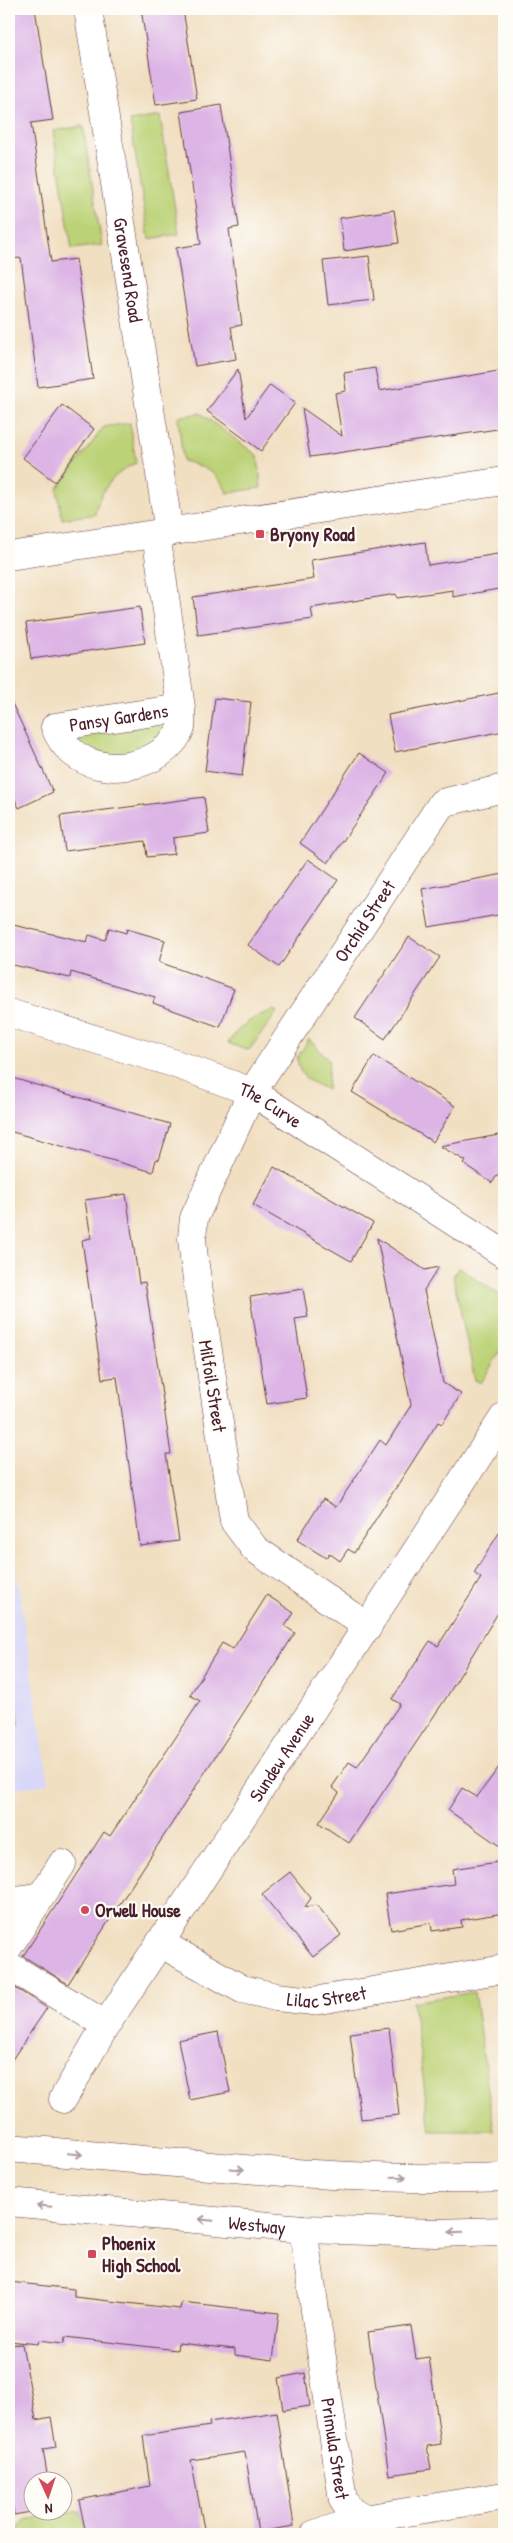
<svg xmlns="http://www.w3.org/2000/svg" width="513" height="2543" font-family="'Patrick Hand',sans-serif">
	<rect width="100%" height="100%" fill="#fdfcf7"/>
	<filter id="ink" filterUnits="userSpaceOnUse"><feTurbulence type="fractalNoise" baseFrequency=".02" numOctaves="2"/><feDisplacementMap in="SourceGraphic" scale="10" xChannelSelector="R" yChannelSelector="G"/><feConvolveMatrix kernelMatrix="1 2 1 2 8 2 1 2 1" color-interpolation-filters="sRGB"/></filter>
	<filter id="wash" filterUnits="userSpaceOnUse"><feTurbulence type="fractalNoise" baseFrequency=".0096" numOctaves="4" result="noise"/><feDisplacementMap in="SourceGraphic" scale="20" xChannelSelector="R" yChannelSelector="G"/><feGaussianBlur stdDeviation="1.12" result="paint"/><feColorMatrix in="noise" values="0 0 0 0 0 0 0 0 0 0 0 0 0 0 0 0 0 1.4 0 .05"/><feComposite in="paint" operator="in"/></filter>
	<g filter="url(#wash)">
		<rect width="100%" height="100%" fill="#f1dfc1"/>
		<path fill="#d8d7f8" d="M9,1524L49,1784L9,1789Z"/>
		<path fill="#bcd276" stroke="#837850" d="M160,116L179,234L149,239L130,121Z
			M83,126L102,245L72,249L53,131Z
			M200,413L258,456L261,488L227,493C219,473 203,466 183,461L178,417Z
			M130,423L136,463C114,473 99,491 95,514L62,519L57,489L104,427Z
			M168,720L170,730L137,758L83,750L74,731Z
			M274,1010L277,1012L250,1049L246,1050L228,1043C240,1025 254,1016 274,1010Z
			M309,1039L329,1060L327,1090C309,1080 300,1080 297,1058Z
			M459,1267L504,1298V1345L481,1383L475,1380L453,1276Z
			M9,1658L19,1725L9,1726Z
			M474,1992L494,2131H430L413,2002Z
			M81,2511L86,2534H14L25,2521Z"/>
		<g id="blocks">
			<path fill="#dcb4e5" d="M9,9H35L53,120L31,123L51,262L76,259L93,379L38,387L21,258L11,259L9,245Z
				M141,9H183L197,99L156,105Z
				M221,105L239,227L229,229L242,325L231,327L236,359L195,366L176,248L201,244L181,112Z
				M394,210L399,243L344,251L340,218Z
				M369,256L374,300L328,305L323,261Z
				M375,368L379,391L504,370V428L310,457L302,408L342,436L335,393L346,391L344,373Z
				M238,369L246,418L270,385L295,403L261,451L207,411Z
				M62,405L94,429L55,482L23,458Z
				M425,542L428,565L504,553V588L453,597V590L397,598L396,594L311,608L313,619L198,635L193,597L314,579L311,560Z
				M140,607L145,643L31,659L26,623Z
				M504,692V731L395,752L388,715Z
				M9,697L53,792L19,808L9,786Z
				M215,698L251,702L242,776L205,771Z
				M359,753L389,773L328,863L300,843Z
				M204,797L209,833L173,838L174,854L147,857L145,841L65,851L60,816Z
				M308,859L338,880L279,967L248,945Z
				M504,874V914L429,927L422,889Z
				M9,924L87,942L89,935L105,940L109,928L126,933L127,929L165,940L159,962L234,989L220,1027L153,1003L155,997L71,972L70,978L9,964Z
				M409,937L440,957L385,1039L355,1018Z
				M374,1056L455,1106L433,1142L352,1092Z
				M9,1077L170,1124L159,1160L156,1159L153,1172L9,1131Z
				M504,1134V1165L492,1183L464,1164L466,1161L440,1146Z
				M274,1167L373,1223L351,1261L253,1205Z
				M126,1194L139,1283L145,1282L171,1454H166L179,1541L140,1546L117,1377L102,1379L82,1240L91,1238L85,1200Z
				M377,1238L425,1270L439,1267L424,1290L443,1383L461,1394L442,1424L438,1422L354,1553L348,1549L340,1561L329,1553L326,1558L297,1540L323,1499L336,1507L380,1440L386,1445L411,1405Z
				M303,1289L308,1317L295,1319L307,1398L267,1404L250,1297Z
				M504,1525V1603L446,1698L349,1843L319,1823L339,1793L332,1787L349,1762L357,1767L400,1704L392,1699L430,1641L438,1646L481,1578L474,1573Z
				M267,1595L294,1613L285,1626L295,1633L68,1984L23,1956L104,1832L110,1836L200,1701L190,1695L222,1643L233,1649Z
				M504,1760V1849L448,1810L462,1788L477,1797Z
				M504,1861V1913L461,1920L462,1927L432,1931L431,1923L391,1930L385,1894L454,1884L452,1869Z
				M290,1872L311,1898L305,1907L317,1905L341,1935L313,1957L262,1894Z
				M9,1984L47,2008L9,2064Z
				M389,2028L399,2115L361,2119L350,2033Z
				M218,2032L230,2092L190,2100L178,2040Z
				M9,2282L74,2289V2297L180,2309L181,2302L279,2313L273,2360L235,2355V2349L178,2343L177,2350L65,2337L64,2343L39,2340L38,2344L9,2341Z
				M411,2326L416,2359L429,2357L441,2444L427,2446L431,2469L389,2475L368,2332Z
				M22,2344L36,2420L51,2417L56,2447L43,2449L48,2480H32V2510H40L14,2515L9,2484V2345Z
				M305,2373L310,2406L283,2410L278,2378Z
				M277,2412L294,2526L258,2532L245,2452L191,2460L205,2534H86L79,2500L150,2486L143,2436L210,2426L209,2422Z"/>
		</g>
	</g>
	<g filter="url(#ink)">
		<use href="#blocks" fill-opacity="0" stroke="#633c42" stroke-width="1"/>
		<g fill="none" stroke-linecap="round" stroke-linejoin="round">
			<g stroke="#633c42" stroke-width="29">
				<g id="minor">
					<path id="s1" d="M88,9L169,532"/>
					<path id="s2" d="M156,534L181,708C181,714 182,721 181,727C178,738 168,748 159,754C123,777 71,770 55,727L181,708"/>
					<path d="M9,556L504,481"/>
					<path id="s3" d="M9,1013L173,1063L252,1092L504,1254"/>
					<path id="s4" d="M368,1627L255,1549L234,1521L194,1259L192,1238L194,1218L252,1092L442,803L504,788"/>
					<path d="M9,1901L40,1897"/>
					<path id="s5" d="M160,1943L242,1989L276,1997L313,2001L504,1969"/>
					<path d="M9,1946L62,1864"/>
					<path d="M9,1966L106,2025"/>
					<path id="s6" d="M63,2099L106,2025L504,1417"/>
					<path id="s7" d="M303,2229L343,2500L351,2511L364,2519L504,2496"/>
					<path d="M315,2534L364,2519"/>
				</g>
			</g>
			<g stroke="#633c42" stroke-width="29">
				<g id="highway">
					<path d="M9,2148C174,2161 338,2184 504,2177"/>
					<path id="s8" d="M9,2202L303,2229L436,2233L504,2231"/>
				</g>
			</g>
			<use href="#minor" stroke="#fff" stroke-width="28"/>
			<use href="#highway" stroke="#fff" stroke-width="28"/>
		</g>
		<defs><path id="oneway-shaft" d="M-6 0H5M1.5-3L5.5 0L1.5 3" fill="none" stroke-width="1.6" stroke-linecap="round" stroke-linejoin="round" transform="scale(1.25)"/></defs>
		<g stroke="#ae9aa0">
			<use href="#oneway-shaft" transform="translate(75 2154) rotate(5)"/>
			<use href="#oneway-shaft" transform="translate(237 2169) rotate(4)"/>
			<use href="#oneway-shaft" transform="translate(399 2177) rotate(1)"/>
			<use href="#oneway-shaft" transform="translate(44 2206) rotate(-175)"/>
			<use href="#oneway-shaft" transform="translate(206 2220) rotate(-175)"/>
			<use href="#oneway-shaft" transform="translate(456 2232) rotate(178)"/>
		</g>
	</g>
	<g fill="#d1495b" stroke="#fdfcf7" stroke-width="2">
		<rect x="255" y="529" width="10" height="10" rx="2.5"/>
		<circle cx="85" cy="1910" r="5"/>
		<rect x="87" y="2249" width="10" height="10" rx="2.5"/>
	</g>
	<g text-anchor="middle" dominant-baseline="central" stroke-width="4.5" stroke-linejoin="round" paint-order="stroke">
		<g font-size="19" fill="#4a1f2b" stroke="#fdfcf7">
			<text stroke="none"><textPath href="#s1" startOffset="264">Gravesend Road</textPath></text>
			<text stroke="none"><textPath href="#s2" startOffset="418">Pansy Gardens</textPath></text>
			<text stroke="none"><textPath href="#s4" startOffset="822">Orchid Street</textPath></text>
			<text stroke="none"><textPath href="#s3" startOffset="278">The Curve</textPath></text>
			<text transform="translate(213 1386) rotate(81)">Milfoil Street</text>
			<text stroke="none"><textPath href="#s6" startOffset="406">Sundew Avenue</textPath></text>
			<text stroke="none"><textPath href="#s5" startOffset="180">Lilac Street</textPath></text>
			<text stroke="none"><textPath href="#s8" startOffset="249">Westway</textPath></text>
			<text stroke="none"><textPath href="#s7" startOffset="222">Primula Street</textPath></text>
		</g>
		<g font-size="19" font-weight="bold" fill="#4a1f2b" stroke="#fdfcf7" text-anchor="start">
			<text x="270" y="534">Bryony Road</text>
			<text x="95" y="1910">Orwell House</text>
			<text x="102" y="2243">Phoenix<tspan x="102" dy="22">High School</tspan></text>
		</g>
	</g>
	<rect width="513" height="2543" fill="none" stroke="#fdfcf7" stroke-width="30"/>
	<g transform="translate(48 2496) rotate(177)"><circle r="24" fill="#fdfcf7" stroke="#b5a4a5"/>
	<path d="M0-4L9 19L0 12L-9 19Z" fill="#d1495b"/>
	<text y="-8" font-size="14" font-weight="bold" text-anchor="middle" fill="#4a1f2b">N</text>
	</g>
</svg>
